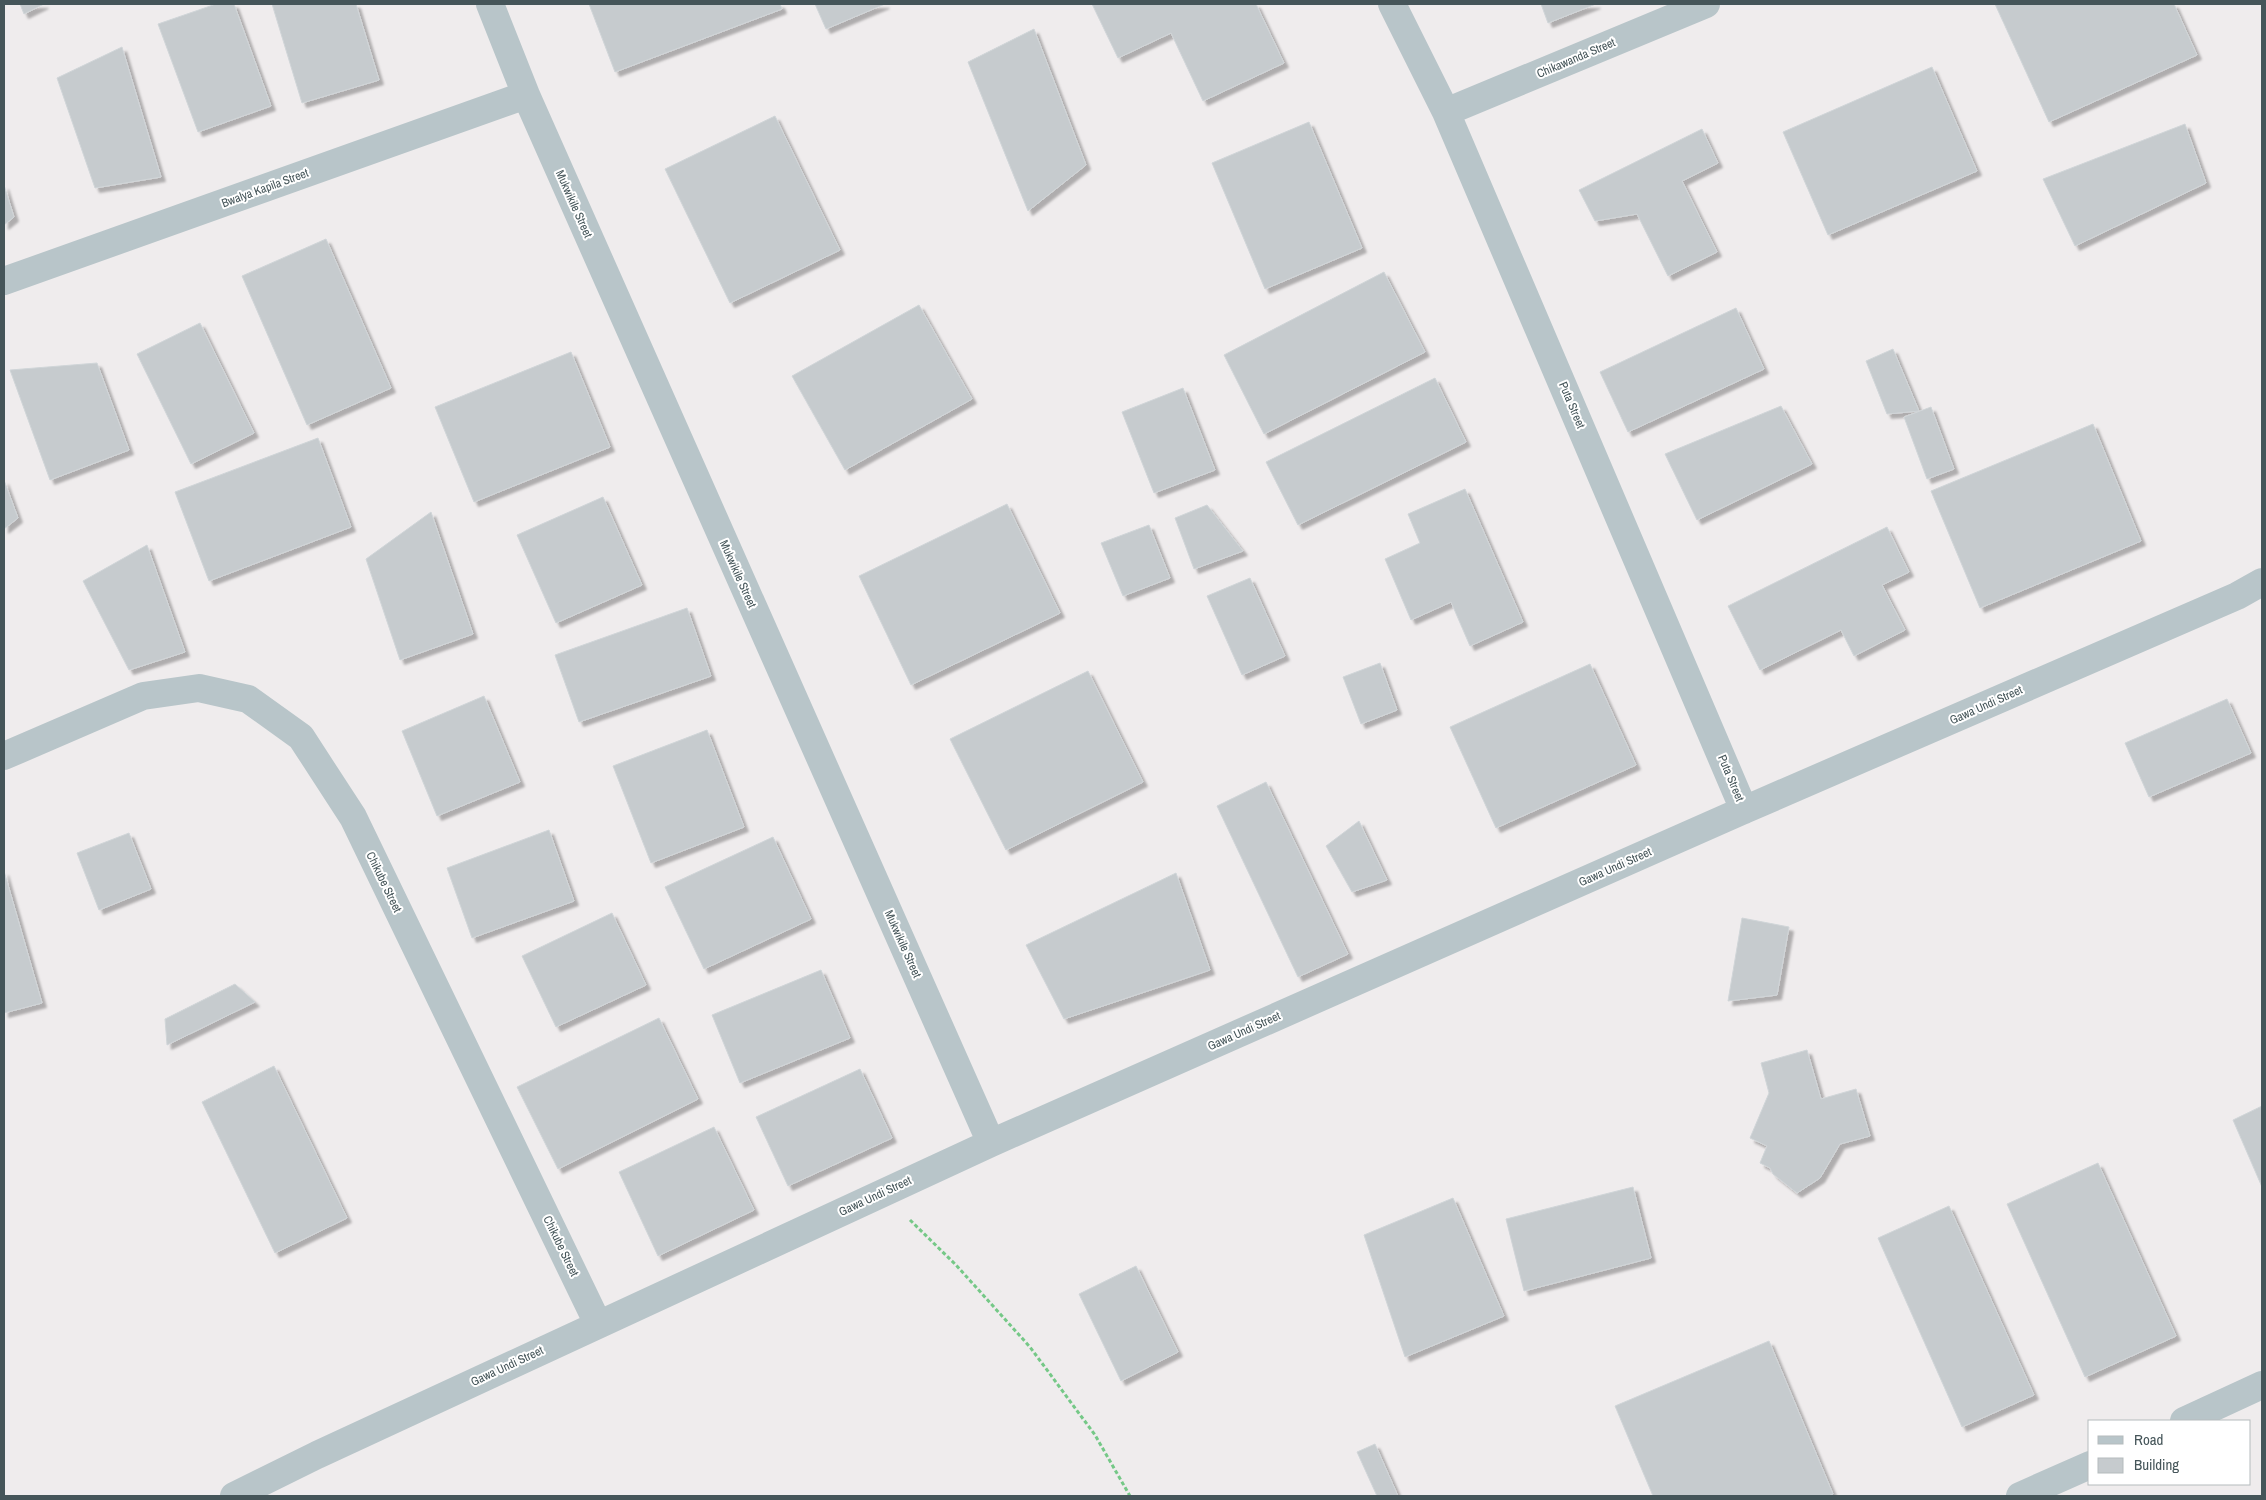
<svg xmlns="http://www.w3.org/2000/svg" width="2266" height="1500" font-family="'Archivo Narrow',sans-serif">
	<defs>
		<filter id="shadow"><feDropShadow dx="4.5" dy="4.5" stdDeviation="1" flood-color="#0004"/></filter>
	</defs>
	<rect width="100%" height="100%" fill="#efeced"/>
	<path fill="#c6cbce" stroke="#d0d5d8" filter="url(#shadow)" d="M20,4H44L24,14Z
		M216,4H234L271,106L198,132L158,24Z
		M272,4H356L379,80L302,103Z
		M589,4H780L782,9L615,72Z
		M815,4H885L826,29Z
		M1092,4H1256L1284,63L1203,101L1171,33L1118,58Z
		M1541,4H1596L1548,23Z
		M1995,4H2174L2197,55L2049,122Z
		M1034,29L1086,165L1028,211L968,62Z
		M122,47L161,177L95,188L57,78Z
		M1932,67L1977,171L1828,235L1783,132Z
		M775,116L840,250L730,303L665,169Z
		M1309,122L1362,248L1265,289L1212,163Z
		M2185,124L2206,183L2075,246L2043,179Z
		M1702,129L1718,163L1682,181L1717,252L1668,276L1637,214L1595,221L1579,190Z
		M4,185L14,217L4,225Z
		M326,239L391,388L307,425L242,276Z
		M1384,272L1425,352L1264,434L1224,355Z
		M919,305L972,399L845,470L792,376Z
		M1736,308L1764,369L1628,432L1600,372Z
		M200,323L254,433L191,464L137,354Z
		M1893,349L1919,411L1887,414L1866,361Z
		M571,352L610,447L474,502L435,407Z
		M97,363L129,450L50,480L10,370Z
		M1435,378L1466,442L1298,525L1266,462Z
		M1183,388L1215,470L1154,493L1122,412Z
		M1781,406L1812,464L1697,520L1665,454Z
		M1931,407L1954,469L1927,479L1904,417Z
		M2093,424L2141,541L1980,608L1931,491Z
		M318,438L351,527L209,581L175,492Z
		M4,480L18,518L4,529Z
		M1465,489L1523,622L1470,646L1451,602L1411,620L1385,559L1420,543L1408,514Z
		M603,497L642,585L556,623L517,535Z
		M1007,504L1060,613L911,685L859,576Z
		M1207,505L1243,551L1194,569L1175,518Z
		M431,512L473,634L400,660L366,559Z
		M1149,525L1170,578L1123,596L1101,543Z
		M1887,527L1909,572L1882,585L1905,630L1854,656L1841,630L1760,670L1728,606Z
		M147,545L185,652L129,670L83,581Z
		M1250,578L1285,656L1242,675L1207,596Z
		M687,608L711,676L579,722L555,655Z
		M1380,663L1397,710L1361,724L1343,677Z
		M1590,664L1636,765L1496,828L1450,727Z
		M1088,671L1143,782L1006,850L950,739Z
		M484,696L520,782L437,816L402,731Z
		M2227,699L2251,753L2149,797L2125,743Z
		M707,730L744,827L651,863L613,766Z
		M1266,782L1348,954L1298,977L1217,806Z
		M1359,821L1387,880L1352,892L1326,846Z
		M549,830L574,901L472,938L447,868Z
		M129,833L151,889L99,910L77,853Z
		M773,837L811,919L704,969L665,887Z
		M4,871L42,1003L4,1013Z
		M1176,873L1210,970L1064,1019L1026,945Z
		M612,913L646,985L556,1027L522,956Z
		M1742,918L1789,927L1777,995L1728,1001Z
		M821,970L850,1038L740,1083L712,1015Z
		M235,984L255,1002L167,1045L165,1019Z
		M659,1018L698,1099L558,1169L517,1087Z
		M1807,1050L1821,1099L1856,1089L1870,1136L1840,1144L1820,1178L1797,1193L1773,1174L1770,1168L1760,1163L1767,1146L1750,1138L1769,1093L1761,1063Z
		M274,1066L347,1218L275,1253L202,1102Z
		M860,1069L892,1138L788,1186L756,1117Z
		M2262,1106V1187L2233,1120Z
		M714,1127L754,1210L658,1256L619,1172Z
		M2098,1163L2176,1336L2085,1377L2007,1204Z
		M1633,1187L1651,1258L1524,1291L1506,1219Z
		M1453,1198L1504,1316L1405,1357L1364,1235Z
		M1949,1206L2034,1395L1962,1427L1878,1238Z
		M1136,1266L1178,1352L1121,1381L1079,1294Z
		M1769,1341L1833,1494L1828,1496H1653L1615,1406Z
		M1375,1444L1398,1496H1377L1357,1452Z"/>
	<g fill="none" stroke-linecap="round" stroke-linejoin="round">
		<path stroke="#75c887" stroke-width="3" stroke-dasharray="4 2.5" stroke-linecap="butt" d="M910,1220L956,1265L1030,1347L1095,1435L1130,1496"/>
		<path stroke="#b8c5c9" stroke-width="28" d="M490,4L526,95L991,1143
			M1392,4L1446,112L1744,810
			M1446,112L1706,4
			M4,281L526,95
			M4,756L143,696L199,688L248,699L301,737L353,817L598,1324
			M2184,1421L2262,1385
			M234,1496L317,1455L991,1143L1744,810L2237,596L2262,582
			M2020,1496L2090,1465"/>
	</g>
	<g text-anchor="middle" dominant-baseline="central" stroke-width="4" stroke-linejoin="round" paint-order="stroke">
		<g font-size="12" fill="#455559" stroke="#fff">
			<text transform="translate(1576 58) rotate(-23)">Chikawanda Street</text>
			<text transform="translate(265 188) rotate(-20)">Bwalya Kapila Street</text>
			<text transform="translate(574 204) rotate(66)">Mukwikile Street</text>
			<text transform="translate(1572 405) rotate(67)">Puta Street</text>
			<text transform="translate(738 574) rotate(66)">Mukwikile Street</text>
			<text transform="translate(1986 705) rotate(-24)">Gawa Undi Street</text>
			<text transform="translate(1731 778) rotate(67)">Puta Street</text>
			<text transform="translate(1615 867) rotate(-24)">Gawa Undi Street</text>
			<text transform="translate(384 882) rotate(64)">Chikube Street</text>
			<text transform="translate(903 944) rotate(66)">Mukwikile Street</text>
			<text transform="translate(1244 1031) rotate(-24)">Gawa Undi Street</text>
			<text transform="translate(875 1196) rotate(-25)">Gawa Undi Street</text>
			<text transform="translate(561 1246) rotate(64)">Chikube Street</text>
			<text transform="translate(507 1366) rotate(-25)">Gawa Undi Street</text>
		</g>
	</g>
	<rect width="2266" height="1500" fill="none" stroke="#455559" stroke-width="10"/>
	<rect x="2088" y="1420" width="162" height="65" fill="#ffffff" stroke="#b5bbbd"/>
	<rect x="2098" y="1436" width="25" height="8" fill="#b8c5c9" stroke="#b5bbbd"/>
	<text x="2134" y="1445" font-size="15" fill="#455559">Road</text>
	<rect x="2098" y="1458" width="25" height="15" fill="#c6cbce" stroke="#b5bbbd"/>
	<text x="2134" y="1470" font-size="15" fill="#455559">Building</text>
</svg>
